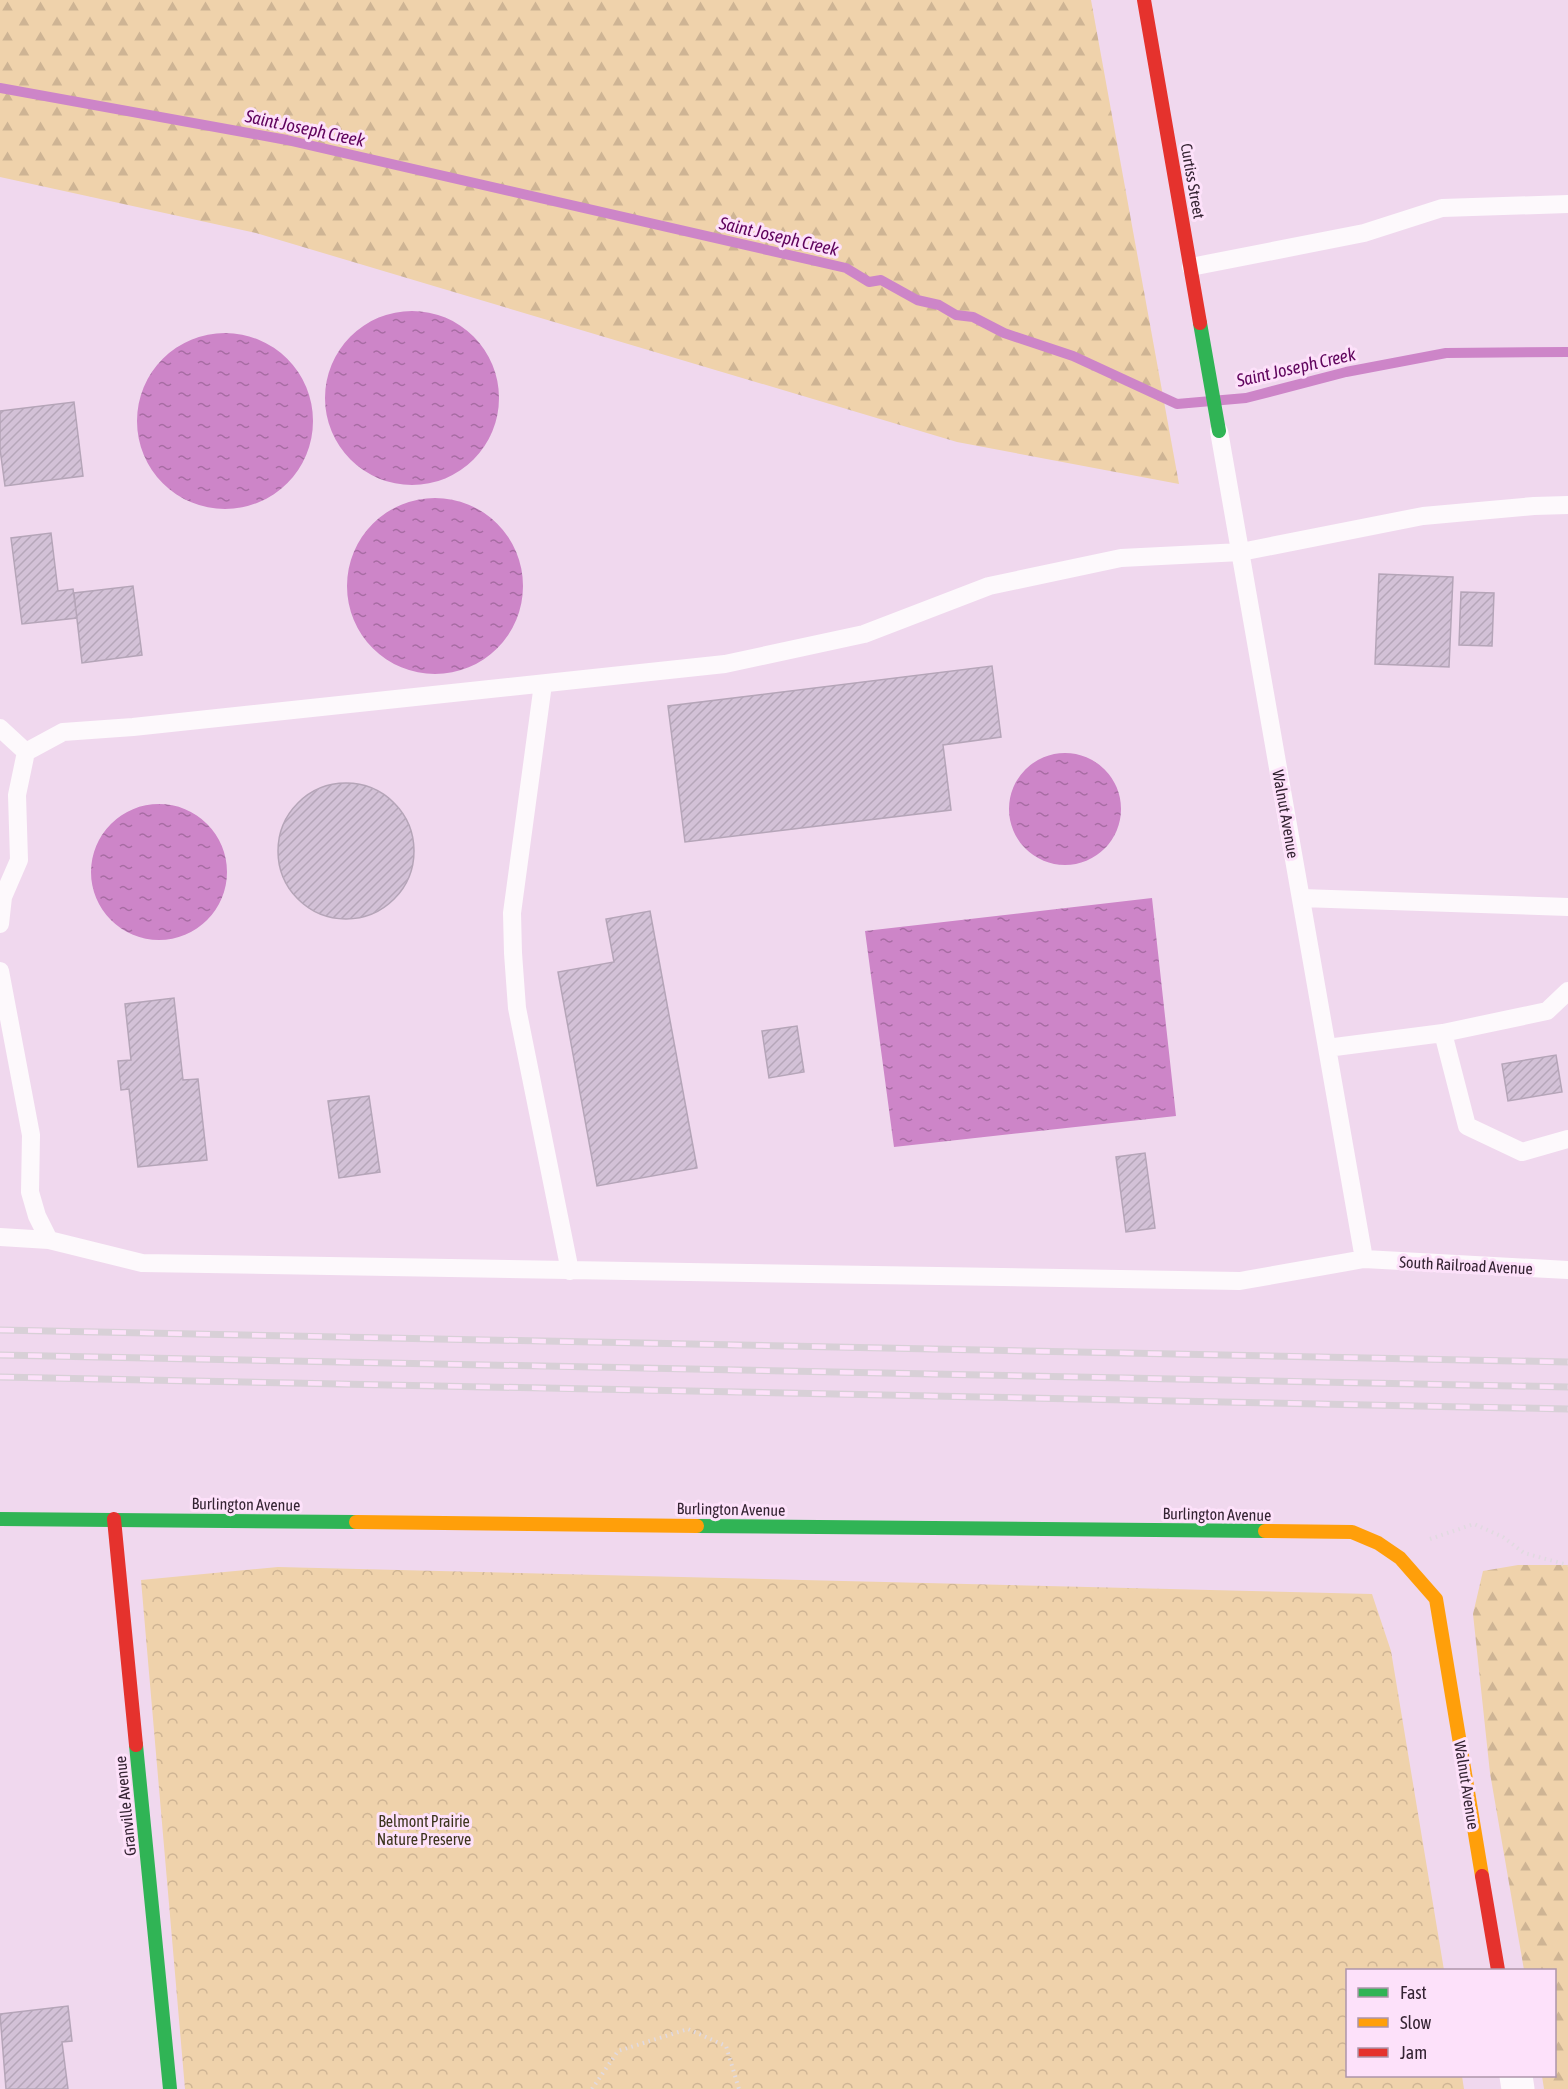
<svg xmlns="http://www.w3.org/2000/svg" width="1568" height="2089" font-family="'Asap Condensed',sans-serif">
	<defs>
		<pattern id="forest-firs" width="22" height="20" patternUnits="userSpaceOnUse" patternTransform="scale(1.5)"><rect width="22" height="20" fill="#efd2ab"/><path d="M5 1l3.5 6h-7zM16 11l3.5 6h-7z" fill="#ceb494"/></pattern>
		<pattern id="park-crowns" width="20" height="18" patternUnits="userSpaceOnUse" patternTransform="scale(1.5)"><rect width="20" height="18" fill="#efd2ab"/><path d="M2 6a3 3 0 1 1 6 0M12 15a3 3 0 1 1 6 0" fill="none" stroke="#ceb494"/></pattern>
		<pattern id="water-ripples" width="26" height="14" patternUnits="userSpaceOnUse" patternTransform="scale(1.5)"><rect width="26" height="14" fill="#cd85c8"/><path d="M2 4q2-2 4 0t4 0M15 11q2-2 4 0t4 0" fill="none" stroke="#a76ca3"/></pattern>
		<pattern id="building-hatch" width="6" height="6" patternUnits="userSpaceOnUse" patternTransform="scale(1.5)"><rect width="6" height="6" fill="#d3c1d7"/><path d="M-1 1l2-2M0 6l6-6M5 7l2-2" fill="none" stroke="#b6a6b9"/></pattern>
	</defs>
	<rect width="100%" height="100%" fill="#f0d8ee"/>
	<path fill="url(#forest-firs)" d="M0,0H1091L1179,484L957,442L256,233L0,177Z
		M1518,1565H1568V2089H1544L1542,2076H1554V1970H1524L1490,1773L1473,1614L1483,1571Z"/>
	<path fill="url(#park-crowns)" d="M278,1567L1372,1594L1391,1651L1444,1970H1348V2076H1462L1464,2089H185L141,1580Z"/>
	<path fill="url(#water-ripples)" d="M325 398a87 87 0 1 1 174 0a87 87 0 1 1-174 0Z
		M137 421a88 88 0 1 1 176 0a88 88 0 1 1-176 0Z
		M347 586a88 88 0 1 1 176 0a88 88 0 1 1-176 0Z
		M1009 809a56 56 0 1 1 112 0a56 56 0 1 1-112 0Z
		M91 872a68 68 0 1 1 136 0a68 68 0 1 1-136 0Z
		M1152,898L1176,1116L894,1147L865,931Z"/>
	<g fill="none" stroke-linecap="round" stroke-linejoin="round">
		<path stroke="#cd85c8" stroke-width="10" d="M0,88L287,140L846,268L869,282L881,280L917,300L939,305L956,315L973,317L1004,333L1073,356L1177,404L1246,398L1346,372L1446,353L1568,352"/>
	</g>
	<path fill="url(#building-hatch)" stroke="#b5a5b8" stroke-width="1.5" d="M74,402L83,476L5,486L0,449V411Z
		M51,533L58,591L73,589L77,618L22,624L11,538Z
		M1379,574L1453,577L1449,667L1375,664Z
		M133,586L142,655L82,663L74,593Z
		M1461,592L1494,593L1492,646L1459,645Z
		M992,666L1001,737L943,745L951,810L685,842L668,706Z
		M278 851a68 68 0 1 1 136 0a68 68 0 1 1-136 0Z
		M650,911L697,1168L597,1186L558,972L614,962L606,919Z
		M174,998L183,1080L198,1079L207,1160L138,1167L129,1089L121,1090L118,1061L131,1060L125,1004Z
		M797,1026L804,1072L769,1078L762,1031Z
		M1556,1055L1562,1092L1508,1101L1502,1064Z
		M369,1096L380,1172L339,1178L328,1101Z
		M1145,1153L1155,1228L1126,1232L1116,1157Z
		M68,2006L72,2041L62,2042L68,2089H6L0,2014Z"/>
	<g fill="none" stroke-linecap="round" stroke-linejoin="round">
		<path stroke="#e1dae0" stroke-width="4" stroke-dasharray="1.5 4.5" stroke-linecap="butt" d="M1430,1539L1474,1524L1503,1537L1524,1553L1568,1565
			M592,2089L618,2051L688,2029L726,2046L739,2089"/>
		<path stroke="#fdf9fc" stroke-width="18" d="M1191,267L1364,233L1442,208L1568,204
			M1219,431L1364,1259
			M543,684L512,913L513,953L517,1008L570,1271
			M0,728L26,752L17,795L19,860L3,897L0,924
			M26,752L63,732L133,727L725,664L864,634L989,586L1121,558L1241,552L1423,516L1534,506L1568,505
			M1301,898L1568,907
			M0,971L31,1135L30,1192L37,1216L49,1240
			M1443,1033L1467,1126L1522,1152L1568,1139
			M1327,1048L1443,1033L1547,1011L1568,991
			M0,1237L49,1240L142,1263L1240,1281L1364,1259L1568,1270"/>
		<path stroke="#fdf9fc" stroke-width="33" d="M1516,2076L1518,2089"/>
		<path stroke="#30b455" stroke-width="14" d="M1200,323L1219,431
			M0,1519L356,1522
			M697,1526L1265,1531
			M136,1745L170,2089"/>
		<path stroke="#ff9f0a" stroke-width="14" d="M356,1522L697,1526
			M1265,1531L1352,1532L1378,1543L1400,1558L1436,1599L1482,1876"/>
		<path stroke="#e5322d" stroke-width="14" d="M1144,0L1200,323
			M114,1519L136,1745
			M1482,1876L1498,1970"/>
		<g stroke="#d8d0d7" stroke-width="7">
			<path id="rail" d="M0,1330L1568,1362
				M0,1355L1568,1387
				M0,1377L1568,1409"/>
		</g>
		<use href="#rail" stroke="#fde1fa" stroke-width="4.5" stroke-dasharray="14" stroke-linecap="butt"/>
	</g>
	<g text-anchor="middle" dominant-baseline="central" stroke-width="6" stroke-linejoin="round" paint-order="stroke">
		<g font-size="16" fill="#342332" stroke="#fde1fa">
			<text transform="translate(1193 181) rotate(80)">Curtiss Street</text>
			<text transform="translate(1286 814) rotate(80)">Walnut Avenue</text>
			<text transform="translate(1466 1265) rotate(3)">South Railroad Avenue</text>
			<text transform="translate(246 1504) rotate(1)">Burlington Avenue</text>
			<text transform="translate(731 1509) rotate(1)">Burlington Avenue</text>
			<text transform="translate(1217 1514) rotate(1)">Burlington Avenue</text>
			<text transform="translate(1467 1785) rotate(81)">Walnut Avenue</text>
			<text transform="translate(125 1806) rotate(-96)">Granville Avenue</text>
		</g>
		<g font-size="16" fill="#3c341d" stroke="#fde1fa">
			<text x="424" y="1821">Belmont Prairie<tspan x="424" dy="18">Nature Preserve</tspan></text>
		</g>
		<g font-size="18" font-style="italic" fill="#5f035c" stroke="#fde1fa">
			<text transform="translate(305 128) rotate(12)">Saint Joseph Creek</text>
			<text transform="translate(779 236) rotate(13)">Saint Joseph Creek</text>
			<text transform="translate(1296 367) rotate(-13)">Saint Joseph Creek</text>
		</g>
	</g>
	<rect x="1346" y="1969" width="210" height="108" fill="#fde1fa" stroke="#ad95aa" stroke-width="1.5"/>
	<rect x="1358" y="1988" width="30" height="9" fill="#30b455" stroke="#ad95aa" stroke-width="1.5"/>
	<text x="1400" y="1999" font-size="18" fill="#342332">Fast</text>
	<rect x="1358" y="2018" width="30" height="9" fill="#ff9f0a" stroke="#ad95aa" stroke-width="1.5"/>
	<text x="1400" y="2029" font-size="18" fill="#342332">Slow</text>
	<rect x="1358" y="2048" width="30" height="9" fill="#e5322d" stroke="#ad95aa" stroke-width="1.5"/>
	<text x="1400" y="2059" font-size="18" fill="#342332">Jam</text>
</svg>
